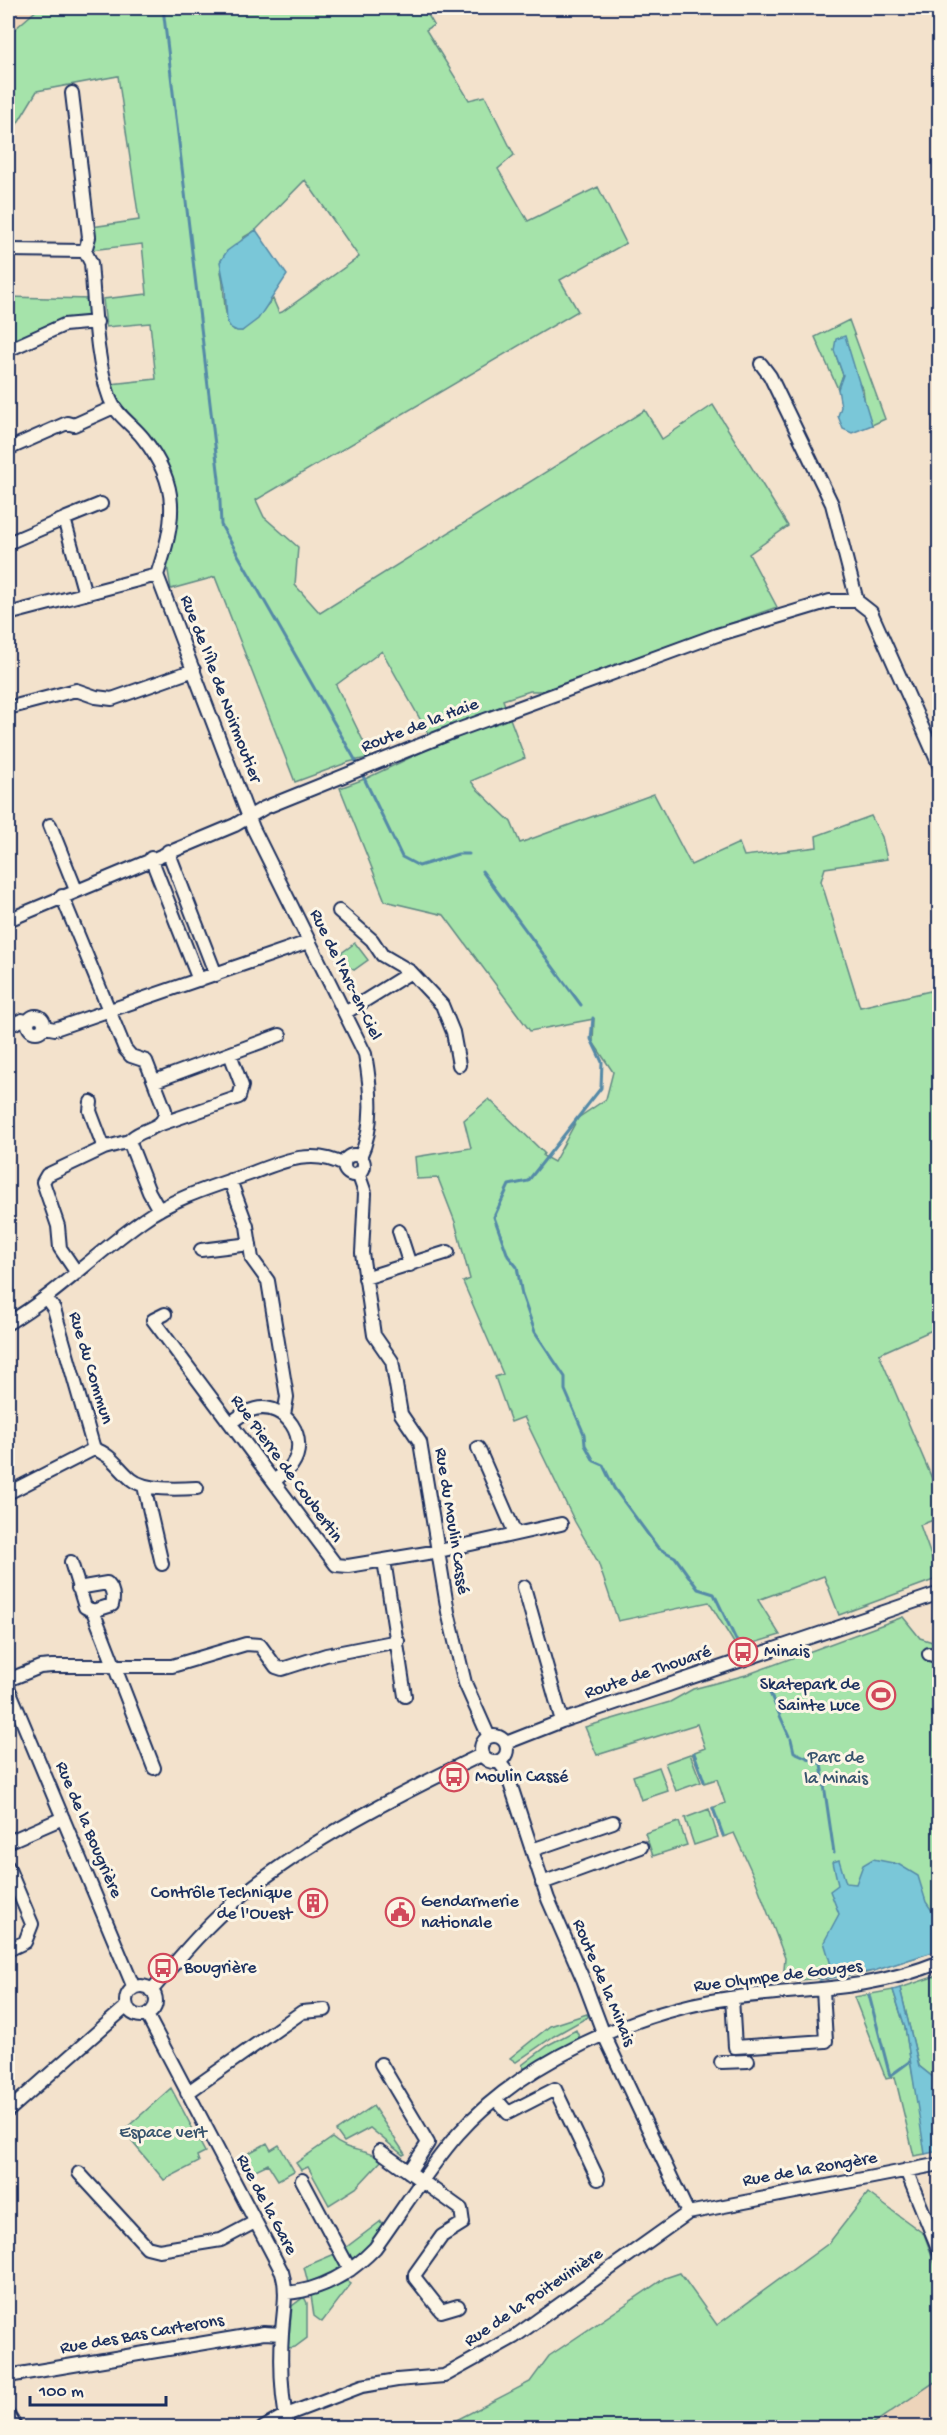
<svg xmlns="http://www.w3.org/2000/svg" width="947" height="2435" font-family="'Gochi Hand',sans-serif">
	<rect width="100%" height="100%" fill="#f3e2cc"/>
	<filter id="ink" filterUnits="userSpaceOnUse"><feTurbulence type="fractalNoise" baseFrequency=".0167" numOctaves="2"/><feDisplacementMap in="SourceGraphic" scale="12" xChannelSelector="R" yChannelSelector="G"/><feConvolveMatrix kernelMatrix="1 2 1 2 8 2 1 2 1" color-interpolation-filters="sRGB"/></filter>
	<g filter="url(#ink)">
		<path fill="#edd4ba" d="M8,8H39L8,35Z
			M939,2379V2427H868Z"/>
		<path fill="#a5e3aa" stroke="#608984" stroke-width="1.5" fill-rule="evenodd" d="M39,8H424L434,25L426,30L469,100L485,96L514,155L498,169L528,221L598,187L626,243L560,280L578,311L256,500L264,517L298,547L295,585L320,613L645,410L662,439L713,405L788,526L749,554L777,607L542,691H530L503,700L525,758L471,781L476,788L511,822L520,843L654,794L691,865L739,843L744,856L817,847L816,836L871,816L882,837L887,859L825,868L821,881L860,1007L939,989V1327L879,1354L939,1495V1518L920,1525L939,1578L839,1615L824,1576L758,1600L780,1635L737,1648L709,1602L618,1621L598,1562L575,1522L524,1417L511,1422L495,1377L503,1374L463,1282L470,1279L455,1222L438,1178L417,1179L415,1157L471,1148L464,1120L489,1099L544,1153L543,1156L554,1162L578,1118L606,1099L613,1072L593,1042L594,1019L530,1031L444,915L385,901L340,788L367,778L435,746L382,651L336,685L371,757L349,762L295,782L215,577L171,589L167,565L173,534L169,471L155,442L119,403L111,384L156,379L150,323L106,327L103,299L147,294L142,244L91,250L92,227L139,220L118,76L37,91L8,139V35ZM305,180L359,257L282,312L279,313L273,299L242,331L234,330C221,315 226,291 221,272L244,237L256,230Z
			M8,297L90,299L89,318L56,321L8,343Z
			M849,320L885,419L872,425L865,405L863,389L834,350L843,375L838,389L815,337Z
			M355,943L368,960L354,970L351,968L347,970L336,957Z
			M903,1617L920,1638L939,1644V1950L866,1973L783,1982L785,1958L755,1879L734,1833L723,1837L712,1808L725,1803L717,1779L704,1783L692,1753L705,1748L697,1724L597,1755L585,1727L670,1702L693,1689L746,1675Z
			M690,1754L701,1782L676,1791L665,1763Z
			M659,1767L668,1791L641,1800L633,1776Z
			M709,1809L718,1837L694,1845L685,1818Z
			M679,1822L687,1845L653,1856L645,1833Z
			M939,1975V2082L919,2066L900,1988Z
			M893,1990L905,2027L925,2148V2154L914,2156L895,2077L886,2079L854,1997Z
			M587,2014L588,2017L554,2036L516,2062L510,2058L550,2026Z
			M576,2030L580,2039L525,2070L522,2065L550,2044Z
			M171,2088L205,2152L197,2156L199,2162L164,2180L123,2131Z
			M373,2106L405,2154L403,2155L370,2128L344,2142L336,2131Z
			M332,2138C348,2153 366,2148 382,2160L356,2188L329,2205L308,2167L301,2170L296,2163Z
			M267,2143L271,2150L279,2145L294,2171L278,2180L268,2164L245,2175L238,2159Z
			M868,2193L924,2234L939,2275V2379L868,2427H443L530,2382L549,2356L665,2278L680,2273L717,2325L829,2243Z
			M381,2221L384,2225L367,2248L351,2260L344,2249Z
			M337,2253L343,2267L308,2283L304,2267Z
			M347,2281L351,2284L322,2322L314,2316L311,2295Z
			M304,2297L307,2303V2338L295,2347L288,2348L292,2306Z"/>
		<path fill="#7ac7d8" stroke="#548aa7" stroke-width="1.5" d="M256,230L287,275L258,319L242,331H237L231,328L227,322L225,288L220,262L227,251Z
			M845,336L872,425L852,433L843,429L838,416L841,407L838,389L843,375L834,350L836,339Z
			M873,1859L898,1864L918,1876L926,1902L939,1921V1950L874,1971L820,1980L831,1965L824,1942L839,1914L830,1891L838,1885L833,1862L839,1860L846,1883L856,1884L863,1865Z
			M900,1988L919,2066L939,2082V2151L925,2154L905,2027L893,1990Z"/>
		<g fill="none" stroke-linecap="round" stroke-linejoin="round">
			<path stroke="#548aa7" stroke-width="3" d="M163,8L219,479L221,525L357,763
				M363,776L402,857L419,866L458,854H469
				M482,871L581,1005
				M593,1018L591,1039L602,1062L601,1088L528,1181L509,1185L494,1217L508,1256L517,1267L522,1295L535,1332L565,1377V1390L584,1434L585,1445L594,1461L603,1465L614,1488L658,1548L675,1557L698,1589L714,1594L739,1646
				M765,1682L789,1736
				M791,1739L794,1752L821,1764L834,1853
				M694,1753L704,1781
				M713,1808L723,1835
				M869,1995L890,2076L909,2062"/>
			<g stroke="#1b2f5e" stroke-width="16">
				<path id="minor" d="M72,93L89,237L85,251
					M8,250L85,251
					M85,251L91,263C95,307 95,358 110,399C116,415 133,425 143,438C181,486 175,521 157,575
					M8,350L64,325L97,322
					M761,364L770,376L832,504L857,601
					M8,449L67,423L74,425L114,407
					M64,519L101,504
					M8,543L64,519L85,594
					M157,575L253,828L365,1054C371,1088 375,1126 360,1157
					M8,614L157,575
					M8,708L76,690L96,697L112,699L194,670
					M50,825L76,890
					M168,851L216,975
					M151,858L199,980
					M62,896L125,1049L131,1056L146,1061L165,1110C166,1131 140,1127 129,1141L149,1192L159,1210
					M339,911L372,940L382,955L411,972L442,1005L453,1032L459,1065
					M8,920L235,825L264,808L455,731L717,635L830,601H857L871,612L940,767
					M345,1013L411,972
					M28 1024a8 8 0 1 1 16 0a8 8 0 1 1-16 0Z
					M8,1026L22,1020L28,1022
					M44,1027L55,1029L308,942
					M155,1081L280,1035
					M91,1102L90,1111L104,1148
					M161,1124L239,1097L242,1086L230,1054
					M344 1165a10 10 0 1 1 20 0a10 10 0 1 1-20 0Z
					M358,1173L365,1193L362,1253L374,1335L392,1361L401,1414L420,1442L448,1612L465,1683L489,1737
					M230,1180L247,1226L252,1259L268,1281L287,1397L284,1415
					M399,1231L410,1265
					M201,1250L250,1244
					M77,1273L60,1248L58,1226L43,1182L47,1175L104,1148L129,1141
					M365,1278L448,1252
					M47,1299L54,1309L94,1449
					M165,1314L153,1320L336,1565L348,1566L439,1551L561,1524
					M8,1323C57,1294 96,1253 143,1220C175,1197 215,1186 252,1173C283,1161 313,1148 344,1165
					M231,1423C238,1417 246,1411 255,1409C286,1402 310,1439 292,1465C287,1471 280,1476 274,1481
					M478,1448L515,1533
					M144,1486L162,1564
					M8,1493L94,1449C111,1454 118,1468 131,1479C145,1491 179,1489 197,1488
					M384,1560L405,1696
					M71,1562L85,1607L93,1611L154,1768
					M524,1587L562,1721
					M78,1588L107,1583C113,1589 114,1597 112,1605L93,1611
					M929,1654L940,1657
					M8,1680L40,1667L52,1666H172L246,1644L260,1645L276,1667L282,1669L326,1655L398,1641
					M8,1687L134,1988
					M481 1749a13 13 0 1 1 26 0a13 13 0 1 1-26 0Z
					M506,1743L562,1721L940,1593
					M499,1762L506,1771L548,1899L583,1979L604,2035L688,2213
					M8,1842L63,1818
					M532,1850L613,1822
					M8,1867L32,1924L25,1942L8,1950
					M542,1883L641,1847
					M126 2001a15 15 0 1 1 30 0a15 15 0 1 1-30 0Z
					M151,1991C179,1958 206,1925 239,1898C308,1840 400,1794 481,1755
					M732,1998L735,2047L826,2041L823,1990
					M147,2015L282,2272C288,2293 283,2312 282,2333C280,2365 281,2396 288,2428
					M721,2062L748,2061
					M381,2064L428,2143L409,2172
					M187,2093L302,2012L325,2010
					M496,2099L508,2113L555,2089L598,2179
					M8,2111L127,2006
					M380,2151L461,2209L463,2223L442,2236L415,2274V2278L441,2311L458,2306
					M906,2170L940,2253
					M79,2173L147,2247L159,2250L221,2240L255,2222
					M302,2180L350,2270
					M287,2293C322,2290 351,2273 375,2248C401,2212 429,2167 458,2134C521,2063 636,2011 730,1998C806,1988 866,1992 940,1962
					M8,2376L264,2333L282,2334
					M8,2415L16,2428
					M263,2428L286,2415L362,2386L397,2380L444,2376L514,2337L688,2213L940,2164"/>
			</g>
			<use href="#minor" stroke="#fcf5e5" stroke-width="12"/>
		</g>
	</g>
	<defs>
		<g id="bus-ring" transform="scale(1.5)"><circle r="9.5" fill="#fcf5e5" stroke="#d1495b" stroke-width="1.5"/><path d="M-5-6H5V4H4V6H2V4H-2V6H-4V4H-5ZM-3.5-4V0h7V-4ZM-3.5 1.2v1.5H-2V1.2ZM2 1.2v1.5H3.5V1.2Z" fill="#d1495b"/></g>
		<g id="stadium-ring" transform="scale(1.5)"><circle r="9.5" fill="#fcf5e5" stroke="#d1495b" stroke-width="1.5"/><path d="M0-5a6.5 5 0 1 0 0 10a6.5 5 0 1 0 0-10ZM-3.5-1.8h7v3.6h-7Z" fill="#d1495b"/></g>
		<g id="building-ring" transform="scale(1.5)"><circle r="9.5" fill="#fcf5e5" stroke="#d1495b" stroke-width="1.5"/><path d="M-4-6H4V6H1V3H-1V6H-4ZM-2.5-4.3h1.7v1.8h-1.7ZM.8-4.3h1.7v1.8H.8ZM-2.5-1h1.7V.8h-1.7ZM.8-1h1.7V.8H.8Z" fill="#d1495b"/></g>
		<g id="civic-ring" transform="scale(1.5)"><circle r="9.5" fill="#fcf5e5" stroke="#d1495b" stroke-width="1.5"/><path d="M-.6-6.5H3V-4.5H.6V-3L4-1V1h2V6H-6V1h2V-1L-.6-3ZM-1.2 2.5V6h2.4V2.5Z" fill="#d1495b"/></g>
	</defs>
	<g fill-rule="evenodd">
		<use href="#bus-ring" x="743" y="1652"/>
		<use href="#stadium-ring" x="881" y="1695"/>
		<use href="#bus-ring" x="454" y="1777"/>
		<use href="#building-ring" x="313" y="1903"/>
		<use href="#civic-ring" x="400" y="1912"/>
		<use href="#bus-ring" x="163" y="1968"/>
	</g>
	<g text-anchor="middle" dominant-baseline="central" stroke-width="6" stroke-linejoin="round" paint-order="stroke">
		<g font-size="18" fill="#1b2f5e" stroke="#fcf5e5">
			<text transform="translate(220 689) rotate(69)">Rue de l'Île de Noirmoutier</text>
			<text transform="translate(420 726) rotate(-21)">Route de la Haie</text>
			<text transform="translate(345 975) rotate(64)">Rue de l'Arc-en-Ciel</text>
			<text transform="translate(90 1368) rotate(73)">Rue du Commun</text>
			<text transform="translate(286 1469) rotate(54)">Rue Pierre de Coubertin</text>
			<text transform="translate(451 1521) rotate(81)">Rue du Moulin Cassé</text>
			<text transform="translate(648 1673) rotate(-19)">Route de Thouaré</text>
			<text transform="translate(88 1830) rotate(67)">Rue de la Bougrière</text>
			<text transform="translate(778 1977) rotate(-7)">Rue Olympe de Gouges</text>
			<text transform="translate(603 1983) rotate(67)">Route de la Minais</text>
			<text transform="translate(810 2170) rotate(-10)">Rue de la Rongère</text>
			<text transform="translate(266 2205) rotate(62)">Rue de la Gare</text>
			<text transform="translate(534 2298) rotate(-34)">Rue de la Poitevinière</text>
			<text transform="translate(142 2335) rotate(-10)">Rue des Bas Carterons</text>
		</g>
		<g font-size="18" fill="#1b2f5e" stroke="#fcf5e5" text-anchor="start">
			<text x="764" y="1652">Minais</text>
			<text x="860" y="1685" text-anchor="end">Skatepark de<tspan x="860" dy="21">Sainte Luce</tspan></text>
			<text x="475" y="1777">Moulin Cassé</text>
			<text x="292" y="1893" text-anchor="end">Contrôle Technique<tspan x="292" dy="21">de l'Ouest</tspan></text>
			<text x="421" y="1902">Gendarmerie<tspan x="421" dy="21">nationale</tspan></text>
			<text x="184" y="1968">Bougrière</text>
		</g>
		<g font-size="18" fill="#37536d" stroke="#fcf5e5">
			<text x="836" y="1758">Parc de<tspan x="836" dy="21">la Minais</tspan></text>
			<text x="163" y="2133">Espace vert</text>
		</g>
	</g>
	<rect width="947" height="2435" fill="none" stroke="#fcf5e5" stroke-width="30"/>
	<rect x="15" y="15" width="917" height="2405" fill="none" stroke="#1b2f5e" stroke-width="2" filter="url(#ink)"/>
	<path d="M30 2396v9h136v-9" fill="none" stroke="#1b2f5e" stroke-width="3"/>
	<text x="39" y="2396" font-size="18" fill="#1b2f5e" stroke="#fcf5e5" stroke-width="4.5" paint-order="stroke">100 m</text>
</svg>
